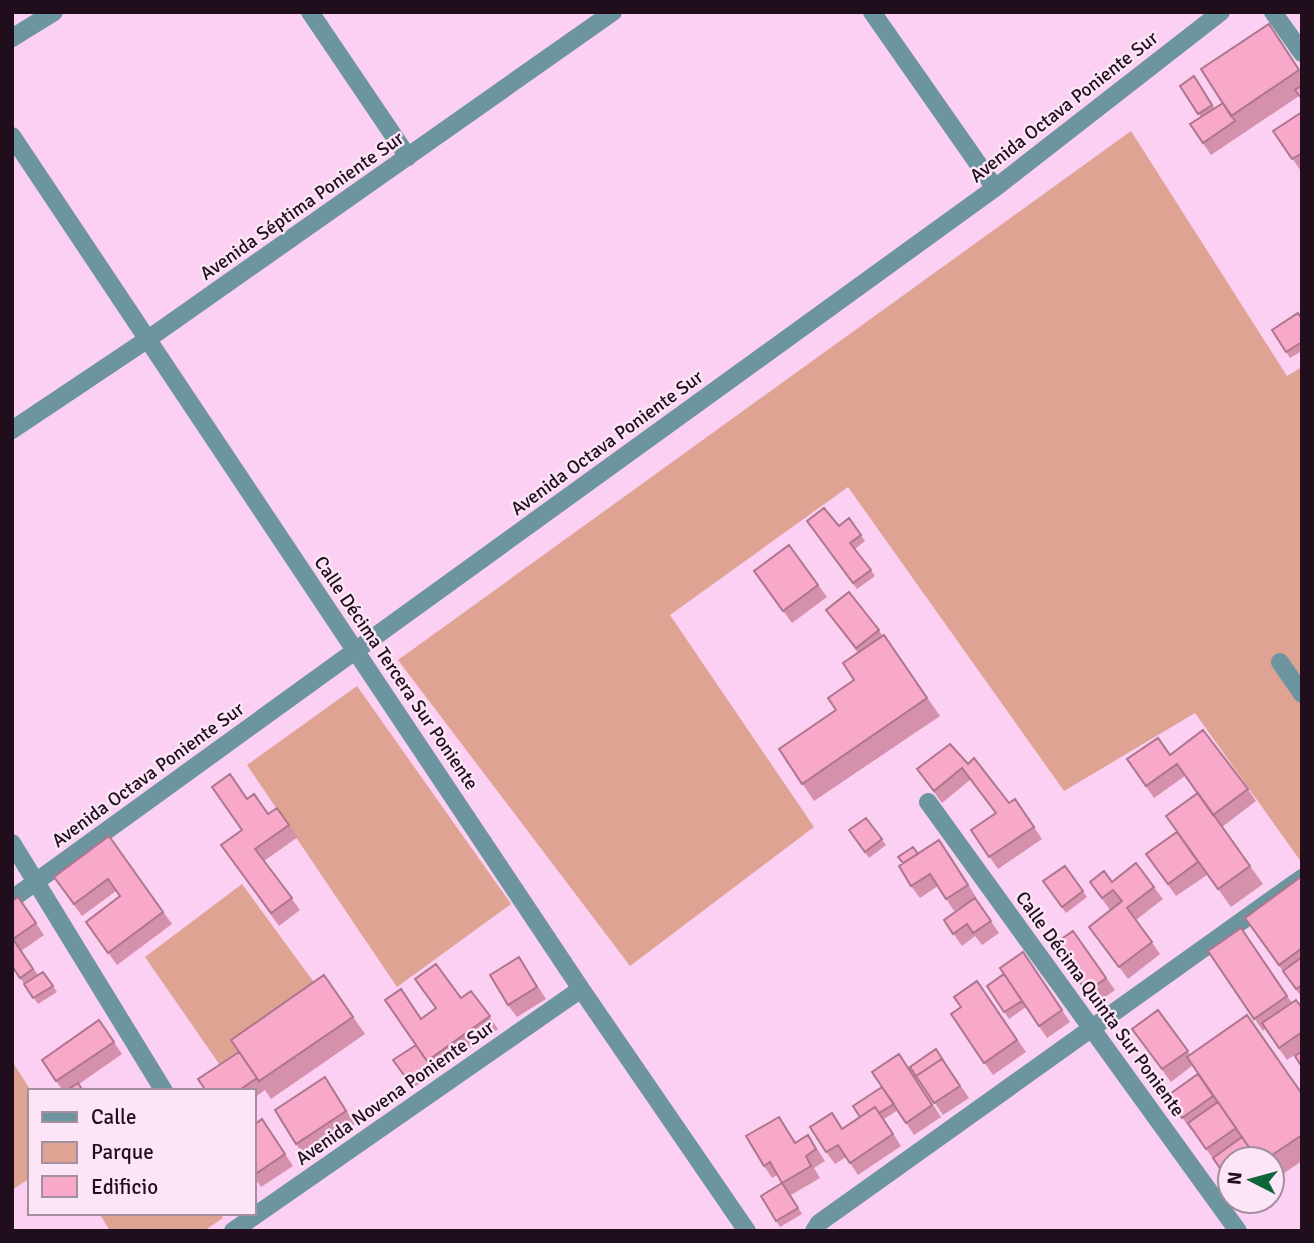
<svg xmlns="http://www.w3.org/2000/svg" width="1314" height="1243" font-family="Signika,sans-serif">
	<rect width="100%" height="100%" fill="#fbd0f2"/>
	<path fill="#dfa394" d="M1131,131L1287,376L1302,367V863L1195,713L1064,791L848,487L670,615L814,827L630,966L398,660Z
		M357,686L511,904L397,987L247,765Z
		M242,884L324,996L222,1068L145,957Z
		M12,1061L31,1091L30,1178L12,1190Z
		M99,1213H221L223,1218L204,1231H110Z"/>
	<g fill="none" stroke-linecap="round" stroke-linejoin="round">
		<path stroke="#6d959f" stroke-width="18" d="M310,12L408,157
			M872,12L995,188
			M1273,12L1302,53
			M12,38L54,12
			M12,136L581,989L747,1231
			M12,430L148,339L613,12
			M1280,662L1302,694
			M928,802L1238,1231
			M12,843L164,1091
			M12,899L995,188L1221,12
			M233,1231L581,989
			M814,1231L819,1223L1302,878"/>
	</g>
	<path fill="#d590ac" d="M1269,24L1302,73V99L1299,96L1211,155L1190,124L1201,117L1180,86L1194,77L1215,108L1223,103Z
		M1302,112V170L1301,171L1273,131Z
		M1302,318V351L1290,358L1272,330Z
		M849,518L865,541L855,549L875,576L857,589L807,521L839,526Z
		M789,545L827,597L792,623L754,571Z
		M849,592L883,636L884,635L940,716L814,801L779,749L836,710L854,680L858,653L826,610Z
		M1170,755L1248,789L1256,801L1222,827L1263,884L1231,907L1166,816L1197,793L1185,776L1154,798L1127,759Z
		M968,764L1009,803L1015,799L1042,839L998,869L971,830L996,813L970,780L942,803L917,769Z
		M247,799L268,814L277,808L298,837L264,861L300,910L279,926L221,845L242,830Z
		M866,818L886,845L869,858L849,830Z
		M1177,832L1207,875L1176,896L1146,854Z
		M109,836L172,924L117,965L86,922L120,896L116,891L82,916L54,877Z
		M948,852L976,897L975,898L999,933L982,945L975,936L962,946L944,920L970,902L954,911L938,886L920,898L911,886L918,854Z
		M1065,866L1087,897L1066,913L1043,881Z
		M1302,876V998L1245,918Z
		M1090,882H1112L1154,887L1163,899L1136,920L1160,954L1128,979L1089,927L1110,910Z
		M18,897L44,935L21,951L38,975L43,972L57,992L38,1004L12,966V901Z
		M1241,928L1292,1003L1302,1008V1050L1287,1060L1265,1029L1263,1031L1208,951Z
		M1073,931L1115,990L1095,1004L1053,945Z
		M1023,952L1070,1022L1047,1038L1026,1007L1009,1019L987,986L1004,974Z
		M519,957L546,999L517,1017L508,1005Z
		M324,975L365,1034L271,1099L265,1090L254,1098V1091H206L239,1052Z
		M977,981L1026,1052L993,1075L951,1014L961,1007Z
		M471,991L498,1029L413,1088L393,1060L416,1045L421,1019L461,998Z
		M1158,1010L1190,1055L1302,1094V1161L1272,1181V1159H1230V1183L1192,1129L1191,1130L1167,1096L1198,1074L1218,1102L1193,1065L1171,1082L1132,1029Z
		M99,1020L122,1054L79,1084L83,1091H63L42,1060Z
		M936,1049L969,1098L943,1115L910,1067Z
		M908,1066L941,1117L914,1135L898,1110L884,1119L901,1146L858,1175L846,1157L835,1164L826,1152L860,1117L882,1087Z
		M333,1089L355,1124L304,1156L296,1144Z
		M779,1117L796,1143L816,1147L825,1161L814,1168L820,1178L791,1195L789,1193L802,1214L780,1227L776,1221L782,1183L777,1175L772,1178L764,1166Z
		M262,1119L293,1166L261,1187L254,1177V1125Z"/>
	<path fill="#f8a8c8" stroke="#ae768c" stroke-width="2" d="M1269,24L1299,70L1231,116L1201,69Z
		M1194,76L1212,105L1198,114L1180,86Z
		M1302,85V99L1295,90Z
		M1223,103L1235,121L1203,143L1190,124Z
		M1302,112V153L1292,159L1273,131Z
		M1298,313L1302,319V342L1286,352L1272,330Z
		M824,508L839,526L849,518L861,535L850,543L871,570L853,583L807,521Z
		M789,545L818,585L783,611L754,571Z
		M849,592L879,630L856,648L826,610Z
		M884,635L927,698L802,784L779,749L836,710L828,698L854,680L843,663Z
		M1203,730L1248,789L1213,815L1177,764L1146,786L1127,759L1158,738L1170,755Z
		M950,744L968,764L974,758L1009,803L1015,799L1034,827L989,857L971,830L996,813L962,768L934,791L917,769Z
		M230,774L247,799L254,794L268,814L277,808L289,825L255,849L292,898L271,913L221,845L242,830L212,787Z
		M1198,793L1250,866L1218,889L1166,816Z
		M866,818L882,839L865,852L849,830Z
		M1177,832L1198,862L1168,884L1146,854Z
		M109,836L163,912L108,953L86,922L120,896L108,879L74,904L54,877Z
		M939,840L968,885L946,899L930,874L911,886L899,866Z
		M913,847L918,854L903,863L898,857Z
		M1136,863L1154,887L1127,908L1152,942L1119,967L1089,927L1122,901L1113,890L1102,898L1090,882L1104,871L1112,882Z
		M1065,866L1083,891L1062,907L1043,881Z
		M1302,876V948L1279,965L1245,918Z
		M18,897L36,923L13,939L33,969L20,978L12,966V901Z
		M975,898L991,921L973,933L967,924L953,934L944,920Z
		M1241,928L1287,996L1254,1019L1208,951Z
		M1073,931L1106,978L1087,992L1053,945Z
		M1023,952L1062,1010L1039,1026L1000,968Z
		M519,957L537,987L508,1005L490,975Z
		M1302,957V985L1296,989L1283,971Z
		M436,964L461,998L471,991L490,1016L427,1061L385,1000L401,989L421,1019L436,1008L415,979Z
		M43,972L53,986L33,998L24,984Z
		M1004,974L1022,1001L1004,1012L987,986Z
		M324,975L353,1017L259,1081L231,1040Z
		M977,981L1017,1040L984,1063L951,1014L961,1007L954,997Z
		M1296,1000L1302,1008V1032L1279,1048L1262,1023Z
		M1158,1010L1188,1051L1162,1069L1132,1029Z
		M1247,1015L1302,1094V1135L1266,1159H1257L1187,1057Z
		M99,1020L114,1042L56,1081L42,1060Z
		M416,1045L431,1067L409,1082L393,1060Z
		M936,1049L946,1065L942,1059L916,1076L910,1067Z
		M1302,1051V1067L1295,1056Z
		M239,1052L257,1078L238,1091H206L198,1079Z
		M899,1054L932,1105L906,1123L872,1072Z
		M942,1059L960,1086L934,1103L916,1076Z
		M1198,1074L1213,1096L1182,1118L1167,1096Z
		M325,1077L346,1111L296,1144L275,1110Z
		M78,1083L83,1091H66Z
		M882,1087L894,1104L879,1113L875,1107L860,1117L853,1106Z
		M1218,1102L1236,1128L1206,1149L1188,1123Z
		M875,1107L893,1134L850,1163L838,1145L826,1152L810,1127L832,1113L842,1129Z
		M779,1117L795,1143L808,1135L816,1149L806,1156L811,1166L782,1183L770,1162L764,1166L746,1136Z
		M262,1119L285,1154L254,1175V1125Z
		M1242,1137L1257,1159H1230V1183L1213,1158Z
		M782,1183L798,1208L776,1221L761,1196Z"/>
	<g text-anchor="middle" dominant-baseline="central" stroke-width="5" stroke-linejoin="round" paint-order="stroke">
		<g font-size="19" fill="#210e1d" stroke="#fbe5f6">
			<text transform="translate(1064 107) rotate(-38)">Avenida Octava Poniente Sur</text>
			<text transform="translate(302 206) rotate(-35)">Avenida Séptima Poniente Sur</text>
			<text transform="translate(607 443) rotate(-36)">Avenida Octava Poniente Sur</text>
			<text transform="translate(396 673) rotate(56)">Calle Décima Tercera Sur Poniente</text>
			<text transform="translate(148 775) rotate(-36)">Avenida Octava Poniente Sur</text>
			<text transform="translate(1100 1004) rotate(54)">Calle Décima Quinta Sur Poniente</text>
			<text transform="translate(395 1093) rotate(-35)">Avenida Novena Poniente Sur</text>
		</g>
	</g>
	<rect width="1314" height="1243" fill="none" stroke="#210e1d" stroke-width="28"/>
	<rect x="28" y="1089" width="228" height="126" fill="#fbe5f6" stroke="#a48f9f" stroke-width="2"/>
	<rect x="42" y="1112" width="35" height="10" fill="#6d959f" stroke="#a48f9f" stroke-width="2"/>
	<text x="91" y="1124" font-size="21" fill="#210e1d">Calle</text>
	<rect x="42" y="1142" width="35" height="21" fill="#dfa394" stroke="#a48f9f" stroke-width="2"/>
	<text x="91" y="1159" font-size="21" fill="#210e1d">Parque</text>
	<rect x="42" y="1176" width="35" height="21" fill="#f8a8c8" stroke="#a48f9f" stroke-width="2"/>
	<text x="91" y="1194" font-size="21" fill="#210e1d">Edificio</text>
	<g transform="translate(1251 1180) rotate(276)"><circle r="33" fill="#fbe5f6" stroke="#a48f9f" stroke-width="2"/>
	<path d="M0-5L12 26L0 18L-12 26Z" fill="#0e6638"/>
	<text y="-10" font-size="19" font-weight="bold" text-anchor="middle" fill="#210e1d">N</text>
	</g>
</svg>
